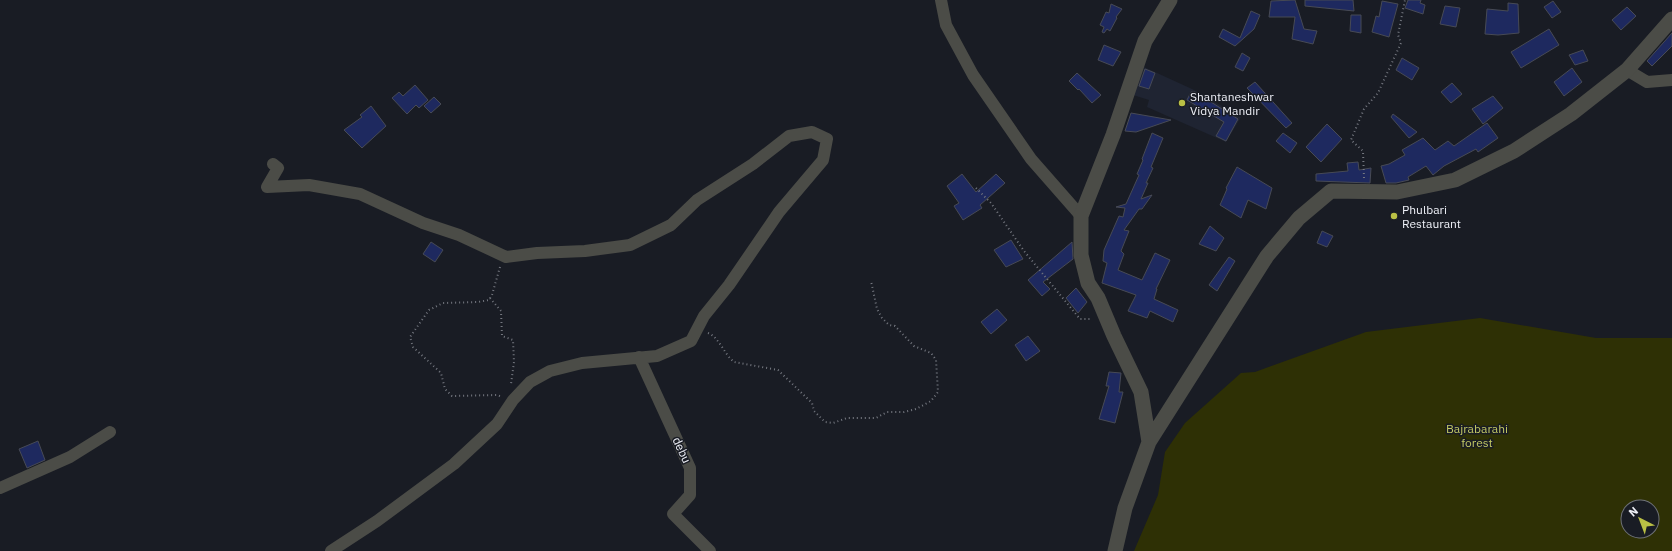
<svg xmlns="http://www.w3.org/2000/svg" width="1672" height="551" font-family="'IBM Plex Sans',sans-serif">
	<rect width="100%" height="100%" fill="#191c24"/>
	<path fill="#1f2432" d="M1144,67L1192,89L1241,117L1226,142L1147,107L1149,100L1133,95Z"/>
	<path fill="#2e3005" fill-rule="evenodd" d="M1480,318L1596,338H1672V551H1134L1158,495L1165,452L1185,423L1241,373L1255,372L1366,332ZM1628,507H1652V531H1628Z"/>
	<path fill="#1e295f" stroke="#474a55" d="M1295,0L1304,29L1317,31L1313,44L1292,39L1295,17H1269L1271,1Z
		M1305,0H1353L1354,11L1305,6Z
		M1408,0H1421L1420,3L1425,5L1423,14L1405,8Z
		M1382,1L1398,4L1389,37L1372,32L1376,16L1379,17Z
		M1553,1L1561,12L1552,18L1544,7Z
		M1508,3L1518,4L1519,33L1498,35L1485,34L1487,9L1508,11Z
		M1111,4L1122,9L1116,17L1117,18L1110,31L1107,29L1104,33L1102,32L1104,27L1100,25L1106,12L1109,13Z
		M1445,6L1460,8L1456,27L1440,24Z
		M1627,7L1636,16L1621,30L1612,20Z
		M1251,11L1260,15L1254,29L1235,46L1219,37L1223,29L1240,38Z
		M1351,15H1361V33L1350,31Z
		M1549,29L1559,45L1521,68L1511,52Z
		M1672,33V46L1652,66L1647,61Z
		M1104,45L1121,52L1113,66L1098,60Z
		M1583,50L1588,61L1575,65L1569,55Z
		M1242,53L1250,58L1243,71L1235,67Z
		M1402,58L1419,68L1412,80L1396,70Z
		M1572,68L1582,82L1564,96L1554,82Z
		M1145,69L1155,73L1149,89L1139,86Z
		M1077,73L1101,95L1092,103L1079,89L1078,90L1069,81Z
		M1255,82L1292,123L1286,128L1247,88Z
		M1452,83L1462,94L1451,103L1441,92Z
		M415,85L428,100L419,108L416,105L407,114L392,98L399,92L403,96Z
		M1191,92H1195L1238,119L1226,141L1216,136L1224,122L1187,100Z
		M1493,96L1503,108L1483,124L1472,109Z
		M434,97L441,104L431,113L424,106Z
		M371,106L386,126L362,148L344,130L362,117L360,115Z
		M1131,113L1171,120L1136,132L1125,131Z
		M1393,114L1417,132L1409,138L1391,117Z
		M1487,123L1498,138L1478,152L1476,149L1444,166L1433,175L1426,166L1408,177L1409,180L1396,183H1386L1381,166L1389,164L1405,155L1402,150L1423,138L1435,150L1448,141L1454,146Z
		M1327,124L1342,139L1321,162L1306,147Z
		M1152,133L1163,138L1151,167L1153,168L1146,183H1148L1141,199L1152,195L1142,209H1139L1124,230L1129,231L1121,251L1124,254L1118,270L1142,280L1155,253L1170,260L1156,289H1157L1154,299L1178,310L1173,322L1150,311L1147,318L1128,311L1136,295L1102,283L1107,263L1103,261L1104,250L1119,216L1123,217L1125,208L1116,207L1126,204L1139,175L1137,174L1143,160L1142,159Z
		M1283,133L1297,143L1290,153L1276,141Z
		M1358,162L1359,170L1371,168L1370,183L1316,181V174L1348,171L1347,163Z
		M1237,167L1272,188L1266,209L1248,200L1241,218L1220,205L1227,189L1226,188Z
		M962,174L976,192L996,174L1005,183L980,205L982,208L963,220L954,206L959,203L947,186Z
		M1210,226L1224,238L1216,251L1199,244Z
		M1322,231L1333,236L1327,247L1317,243Z
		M1011,240L1023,259L1006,267L994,250Z
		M431,242L443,250L435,262L423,254Z
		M1072,242L1073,259L1043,282L1050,289L1042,296L1028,280Z
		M1229,257L1235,261L1217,291L1209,285Z
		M1076,288L1087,302L1078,313L1066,298Z
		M997,309L1007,320L991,334L981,322Z
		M1028,336L1040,351L1026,361L1015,345Z
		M1109,372L1121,373L1119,392H1123L1115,423L1099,419L1109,386H1106Z
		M38,441L45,460L27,468L19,449Z"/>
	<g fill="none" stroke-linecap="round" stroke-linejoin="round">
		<path stroke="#757880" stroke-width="2" stroke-dasharray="1 3" stroke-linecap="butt" d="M1364,178L1363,151L1351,140L1364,109L1378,93L1401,43L1398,35L1405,0
			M976,188L991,203L1024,251L1080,319H1092
			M500,267L492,295L489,300L478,302L443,303L429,310L410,337L413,347L441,373L445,389L452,396L497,395L502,397
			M490,298L501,311L502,336L513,340L514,362L511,384
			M708,333C719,337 724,354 734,362L778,370L812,403L814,411L825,422L833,423L847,418H876L887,412H904L916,409L931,401L938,392L936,360L931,353L914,346L895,326L889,325L882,318L877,309L871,281"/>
		<path stroke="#4b4c47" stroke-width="12" d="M941,0L946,25L973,75L1031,159L1081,216
			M1627,70L1647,82L1672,80
			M273,164L278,168L267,187L309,185L360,194L423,223L459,235L506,257L537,253L585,251L630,245L671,225L697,200L753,164L789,136L812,132L827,139L823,160L779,212L729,285L704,316L691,341L657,356L582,363L550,371L530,382L513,400L497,424L454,464L377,521L331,551
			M639,357L690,468V495L673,514L710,551
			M0,488L70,457L110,432"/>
		<path stroke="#4b4c47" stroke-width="15" d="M1149,442L1267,256L1299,218L1331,191L1397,192L1455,180L1514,151L1571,114L1627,70L1672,19
			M1115,551L1125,508L1149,442L1141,392L1114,336L1098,298L1088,283L1081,255V216L1113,135L1145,41L1170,0"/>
	</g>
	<g fill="#bac045" stroke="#191c24" stroke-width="1.5">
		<circle cx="1182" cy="103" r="4"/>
		<circle cx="1394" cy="216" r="4"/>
	</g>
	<g text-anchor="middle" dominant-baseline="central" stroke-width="3" stroke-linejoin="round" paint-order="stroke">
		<g font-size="12" fill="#eef0f7" stroke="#191c24" text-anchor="start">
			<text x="1190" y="96">Shantaneshwar<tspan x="1190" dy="14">Vidya Mandir</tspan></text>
			<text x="1402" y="209">Phulbari<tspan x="1402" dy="14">Restaurant</tspan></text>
		</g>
		<g font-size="12" fill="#c4ca64" stroke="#191c24">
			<text x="1477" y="428">Bajrabarahi<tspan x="1477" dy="14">forest</tspan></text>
		</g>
		<g font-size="12" fill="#eef0f7" stroke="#191c24">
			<text transform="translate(682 450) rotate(65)">debu</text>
		</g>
	</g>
	<g transform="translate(1640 519) rotate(318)"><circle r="19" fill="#191c24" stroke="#6e7178"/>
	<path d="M0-3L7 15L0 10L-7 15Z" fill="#bac045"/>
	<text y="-6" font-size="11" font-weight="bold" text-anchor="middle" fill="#eef0f7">N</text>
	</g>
</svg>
